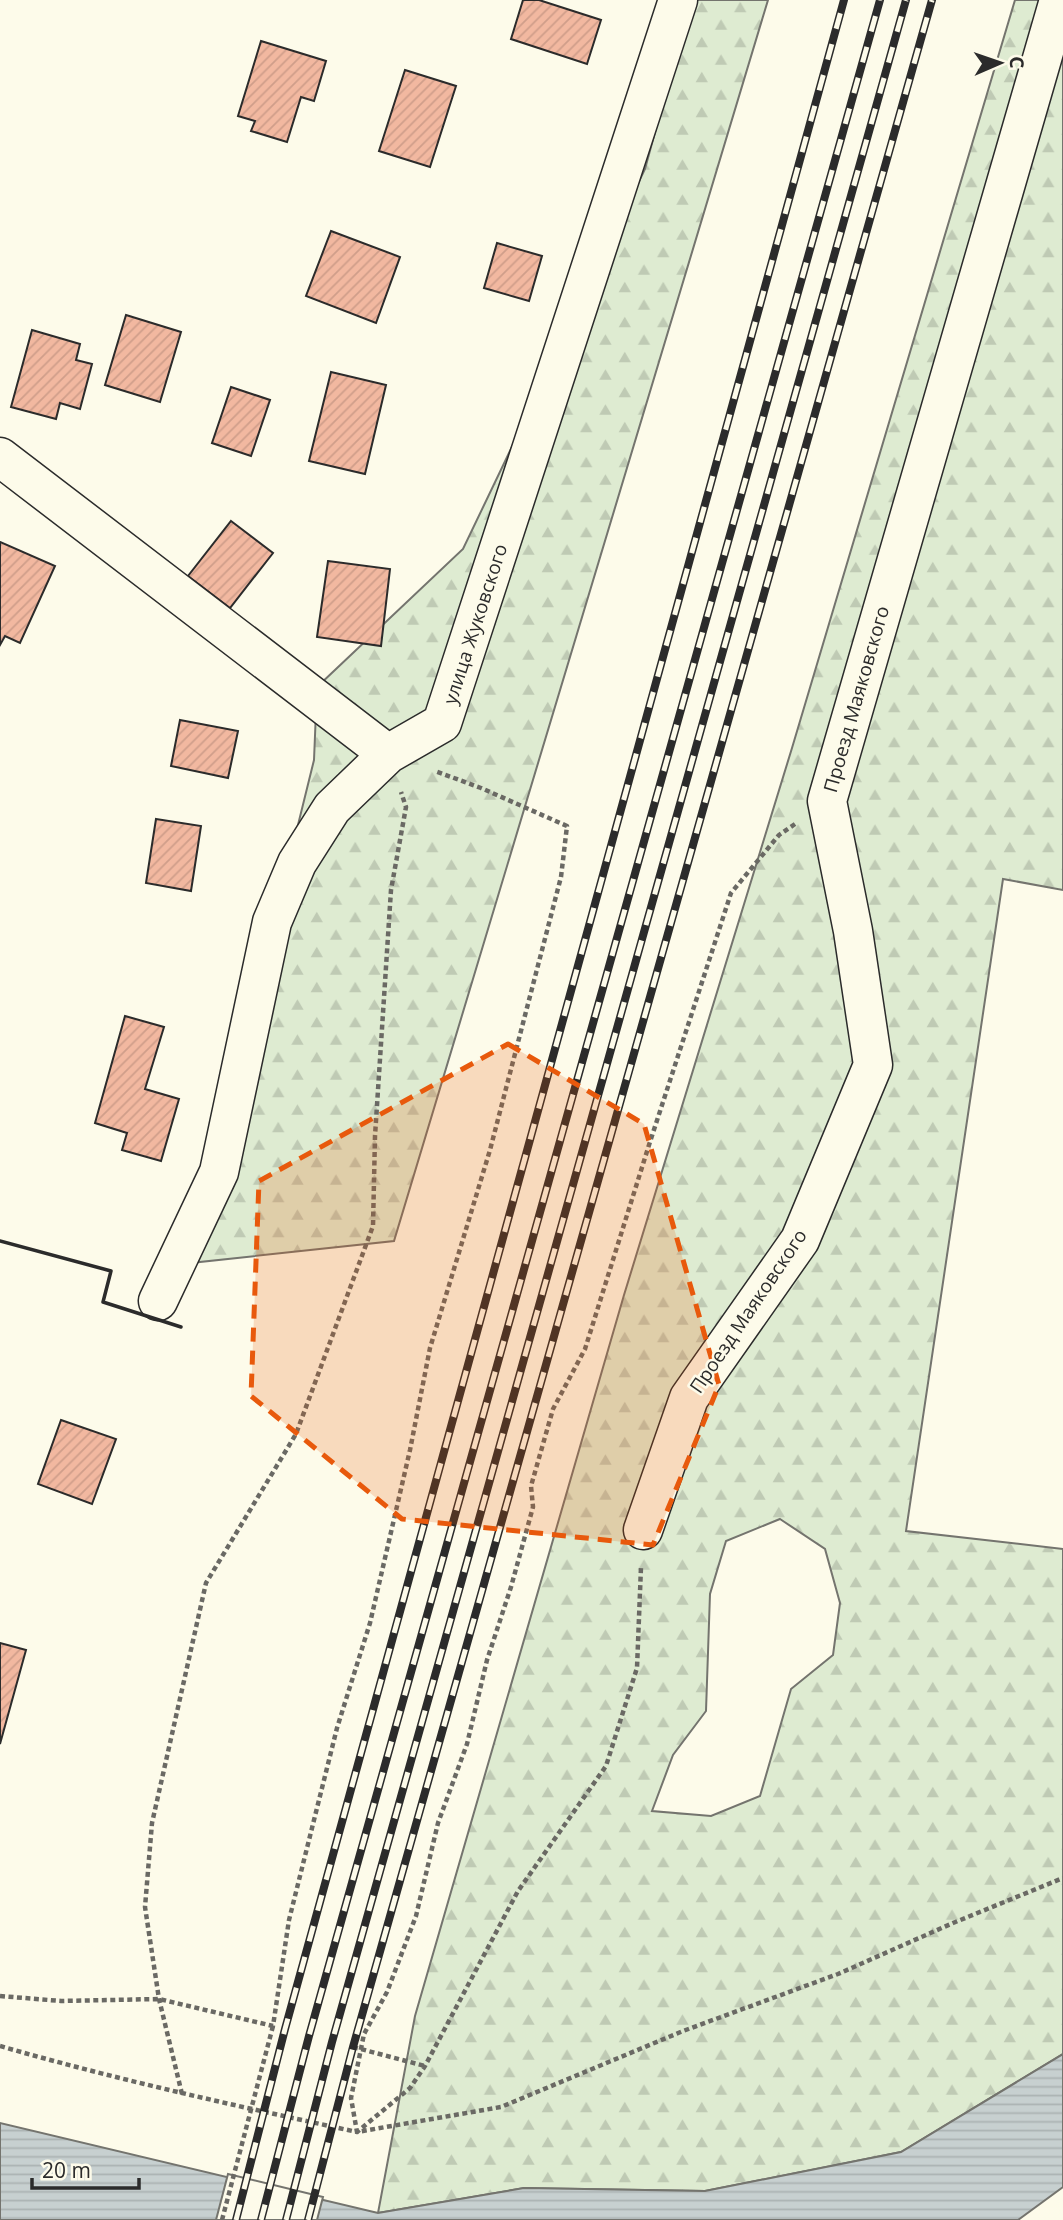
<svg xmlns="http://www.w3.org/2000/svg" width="1063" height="2220" font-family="'Open Sans',sans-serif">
	<defs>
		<pattern id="forest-firs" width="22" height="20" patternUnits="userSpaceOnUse" patternTransform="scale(1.75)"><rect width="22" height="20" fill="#deebd1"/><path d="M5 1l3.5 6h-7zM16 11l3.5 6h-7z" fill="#bfcab4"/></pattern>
		<pattern id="water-rules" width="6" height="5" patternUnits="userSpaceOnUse" patternTransform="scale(1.75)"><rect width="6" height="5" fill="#c7d0d0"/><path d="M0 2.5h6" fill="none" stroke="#abb3b3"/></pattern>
		<pattern id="building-hatch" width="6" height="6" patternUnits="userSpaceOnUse" patternTransform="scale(1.75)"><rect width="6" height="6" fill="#f2b8a0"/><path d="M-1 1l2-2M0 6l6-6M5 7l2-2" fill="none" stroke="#d09e8a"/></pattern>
	</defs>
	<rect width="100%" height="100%" fill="#fdfbea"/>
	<path fill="url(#forest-firs)" stroke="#74746e" stroke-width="2" fill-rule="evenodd" d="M691,0H768L394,1241L190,1263L314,760L317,687L463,549L645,169Z
		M1015,0H1063V890L1003,879L906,1531L1063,1549V2054L901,2152L705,2191L524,2188L378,2213L415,2016L624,1295L792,748ZM780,1519L825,1549L840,1603L833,1655L791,1689L760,1796L711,1816L652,1811L673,1755L706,1711L710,1594L726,1541Z"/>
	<path fill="url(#water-rules)" stroke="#74746e" stroke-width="2" d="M1063,2054V2187L1018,2220H0V2123L378,2213L524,2188L705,2191L901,2152Z"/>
	<path fill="#fdfbea" stroke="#74746e" stroke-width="2" d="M228,2174L323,2197L317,2220H216Z"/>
	<path fill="url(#building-hatch)" stroke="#2b2b2b" stroke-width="2" d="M523,0H539L601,20L587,64L511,39Z
		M261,41L326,61L314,101L301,97L287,142L251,131L255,121L238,116Z
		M405,70L456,86L430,167L379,151Z
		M331,231L400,257L376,323L306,296Z
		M497,243L542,256L529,301L484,288Z
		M126,315L181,332L160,402L105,385Z
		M32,330L80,344L76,360L92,364L80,409L60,403L56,419L11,407Z
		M331,372L386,385L365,474L309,461Z
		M231,387L270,400L251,456L212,443Z
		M231,521L273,553L230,608L188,576Z
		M0,542L55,566L20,643L5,636L0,645Z
		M328,561L390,569L381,646L317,637Z
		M180,720L238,731L228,778L171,766Z
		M156,819L201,826L191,891L146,883Z
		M125,1016L164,1027L145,1089L179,1099L161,1161L122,1150L127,1133L95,1123Z
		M61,1420L116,1439L92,1504L38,1484Z
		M0,1643L26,1650L0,1744Z"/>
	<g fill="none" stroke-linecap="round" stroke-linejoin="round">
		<g stroke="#2b2b2b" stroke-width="41">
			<path id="minor" d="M0,457L388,754L442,723L678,0
				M158,1301L219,1172L272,922L297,863L332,808L388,754
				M643,1530L689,1398L800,1240L873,1065L853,931L827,801L1059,0"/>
		</g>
		<path stroke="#6a6964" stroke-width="4.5" stroke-dasharray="5 3.5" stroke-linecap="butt" d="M795,824L779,835L731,893L649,1145L585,1349L553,1409L531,1486L533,1507L511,1587L487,1660L467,1744L438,1823L416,1916L387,1992L364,2034L351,2098L357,2132L501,2107L683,2031L838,1974L953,1923L1063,1878
			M0,1996L61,2001L159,1999L273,2026L289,1920L337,1728L370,1623L410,1450L430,1348L490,1150L561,877L567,826L481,788L435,771
			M0,2046C118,2080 237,2106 357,2132L410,2088L425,2066L518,1891L606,1766L637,1668L641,1567
			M353,2047L425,2066
			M182,2094L159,1999L145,1907L152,1823L206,1583L296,1434L373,1226L375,1136L391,890L406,807L401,792"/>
		<use href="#minor" stroke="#fdfbea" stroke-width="38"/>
		<g stroke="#2b2b2b" stroke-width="8">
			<path id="rail" d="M236,2220L285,2029L844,0
				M261,2220L309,2036L880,0
				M286,2220L332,2042L906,0
				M308,2220L353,2047L932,0"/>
		</g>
		<use href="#rail" stroke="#fdfbea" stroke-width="5" stroke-dasharray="16" stroke-linecap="butt"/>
		<path stroke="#6a6964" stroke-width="4.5" stroke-dasharray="5 3.5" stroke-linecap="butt" d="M222,2220L273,2026"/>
		<path stroke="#2b2b2b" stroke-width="3.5" d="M0,1241L111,1271L103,1302L181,1327"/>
	</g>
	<path fill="#e8590c" fill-opacity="0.2" stroke="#e8590c" stroke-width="5" stroke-dasharray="14 9" stroke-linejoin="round" d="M508,1044L644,1124L719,1385L653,1545L402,1519L251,1396L259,1181Z"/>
	<g text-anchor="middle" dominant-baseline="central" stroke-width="5" stroke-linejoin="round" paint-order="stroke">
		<g font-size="19" fill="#2b2b2b" stroke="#fdfbea">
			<text transform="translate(475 624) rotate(-72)">улица Жуковского</text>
			<text transform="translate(856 699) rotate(-74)">Проезд Маяковского</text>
			<text transform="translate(748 1311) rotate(-56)">Проезд Маяковского</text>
		</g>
	</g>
	<g transform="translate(1000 63) rotate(88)" stroke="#fdfbea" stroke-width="5" paint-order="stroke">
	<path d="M0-5L12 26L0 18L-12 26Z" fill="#2b2b2b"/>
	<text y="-10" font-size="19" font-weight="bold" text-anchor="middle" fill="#2b2b2b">С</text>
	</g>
	<path d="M32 2178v10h107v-10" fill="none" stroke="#2b2b2b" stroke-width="3.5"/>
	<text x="42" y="2178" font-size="21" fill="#2b2b2b" stroke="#fdfbea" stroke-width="5" paint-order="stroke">20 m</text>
</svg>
